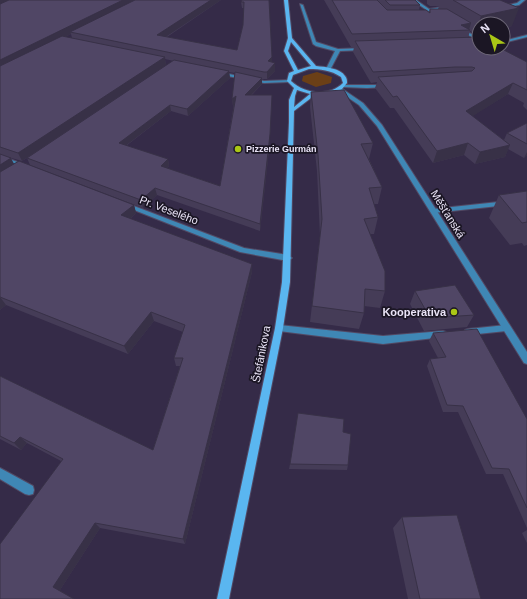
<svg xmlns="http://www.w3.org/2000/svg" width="527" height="599" font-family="Helvetica,sans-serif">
	<rect width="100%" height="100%" fill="#352b48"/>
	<path fill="#6b3f17" d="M317,72L332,77L331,83L316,87L302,81L303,76Z"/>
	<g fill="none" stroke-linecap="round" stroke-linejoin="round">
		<g stroke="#524964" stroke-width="2">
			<path id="lane" d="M341,85H386L388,86L386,87L367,88L343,87H341Z
				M527,199V203L433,213L430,211L433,209Z
				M279,325L383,336L443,331L446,332L447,334L446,336L443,337L383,344L279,331L276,330L275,328L276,326Z
				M506,325L509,326L510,328L509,330L506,331L468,335L465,334L464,332L465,330L468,329Z
				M0,468L33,486L34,490L33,494L29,495L25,494L0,479Z"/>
		</g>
		<g stroke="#524964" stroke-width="2">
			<path id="street" d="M412,0H416L429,9L449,6L451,7L431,11L433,12L431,13Z
				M521,0H525L519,5L502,8L500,7L517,3Z
				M300,4L303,5L316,42L338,49L364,48L366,49L364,50L340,51L330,70H326V69L335,51L316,46L313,44Z
				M460,28L479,38V41L459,30Z
				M527,35V37L503,43V41Z
				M219,72L264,81L289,80L291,81L289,82L264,83L217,74V72Z
				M337,88H341L363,103L382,125L527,352V364L524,363L377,126L359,105L337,90Z
				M0,155L27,166L28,167L25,169L23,168L0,159Z
				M126,203L244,248L288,255L292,258L288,261L240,252L124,206V204Z"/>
		</g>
		<g stroke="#524964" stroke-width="2">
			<path id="secondary" d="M284,0H288L292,38L316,66C325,67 340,68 345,76C347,78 347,81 347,83L342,89L335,93L326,95H315L294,111L290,282L283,328L229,599H217L275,328L282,282L289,122V100L294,88L287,81L289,73L294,71L284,51L288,38ZM291,42L311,66L298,70L288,51ZM309,69C320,69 331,70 341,77L343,83C329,97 305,94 291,81L293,75ZM297,90L310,94L294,107L295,96Z"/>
		</g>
		<use href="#lane" fill="#3f87b5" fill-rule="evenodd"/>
		<use href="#street" fill="#3f87b5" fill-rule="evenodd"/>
		<use href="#secondary" fill="#5ab6f0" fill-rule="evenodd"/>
	</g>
	<path fill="#453c57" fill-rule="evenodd" d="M0,0H221L167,37L237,50L243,25L244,8H242L241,2L269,0L272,63L275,71L267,79H262V84L252,95L270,141L260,231L157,195L143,208L30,165L27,158L22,161L8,157L14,164L134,205L136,213L130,219L252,264V272L185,544L100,528L60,590L0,599L61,461L27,443L21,450L0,439V376L153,450L180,366H176L174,358L183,332L154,321L128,354L6,305L0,310ZM71,34L72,38L65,37ZM165,59L174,61L59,137L166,65ZM229,72L235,73L232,99L233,106L234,104L220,186L167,168L169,166L168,159L126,146L171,111L188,116L230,78Z
		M324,0H415L420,5L419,10L429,12L430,9H438L439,6H430L427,4V0H500L512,26L503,28V24L475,34L470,31L468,38L527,62V110L523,106L524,103L508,94L472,116L504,140L507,133L527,123V155L524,158L508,149L505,157L475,164L464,155L433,163L394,108H390L375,88L377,82L371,83L353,52L354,47H351Z
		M311,92L373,143L369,159L382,187L378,204H374L378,217L374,234H370L385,291L380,308L364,306V313L359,329L310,322L320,236L317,171L310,107Z
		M527,191V245L524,246L522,243L510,245L489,218L499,195Z
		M415,291L474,315L467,327L424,331L410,304Z
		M433,333L527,419V528L503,474H486L458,412H443L427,366L430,359L438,358L429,341Z
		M343,432L348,465L347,470L289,469L290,464Z
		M402,517L481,599H408L393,528Z
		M527,530V543L522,533Z"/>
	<path fill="#383147" d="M0,0H16L0,6Z
		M123,0H138L70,32L71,34L0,69V60Z
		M211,0H221L158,42L157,35Z
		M519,8L512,26L503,28V24H479V33L475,34L481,16Z
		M471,23L469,30L461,25Z
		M165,57L166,65L22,161L18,153Z
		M272,57V65L268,61Z
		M275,63V71L267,79V72Z
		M229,71L230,78L188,116L187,109Z
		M262,78V84L245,101V95Z
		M513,83L508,94L462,123L466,111Z
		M272,95L270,141L260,231V224Z
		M236,96V102L233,106L232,99Z
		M170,105L171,111L120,150L119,143Z
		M468,143L464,155L433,163L437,151Z
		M510,145L505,157L475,164L480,152Z
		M527,152V155L524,158Z
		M11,158L15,166L0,176V165Z
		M168,159L169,166L162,173L161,166Z
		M155,188L157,195L143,208L141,200Z
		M134,205L136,213L124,224L121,215Z
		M252,264V272L185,544L183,539Z
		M0,297L6,305L0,310Z
		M151,312L154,321L128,354L124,346Z
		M20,437L27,443L21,450L14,443Z
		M95,523L100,528L60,590L75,599H74L53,587Z"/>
	<path fill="#504665" stroke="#383147" d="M9,0H123L0,60V4Z
		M135,0H211L157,35L237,50L243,25L244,2H241L242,0H269L272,57L268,61L275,63L267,72H264L70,32Z
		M332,0H377L387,10H426L430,13V9H447L471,23L461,25L470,30L352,34Z
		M385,0H415L420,5H390Z
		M453,0H500L519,8L481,16Z
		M62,36L165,57L18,153L0,147V66Z
		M478,37H479V48H500L527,62V90L513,83L466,111L510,145L480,152L468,143L437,151L397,96L393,97L378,77L472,71L475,68L472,67H455L373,72L355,41Z
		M174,60L229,71L187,109L170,105L119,143L168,159L161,166L220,186L236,96L232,99L235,72L262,78L245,95H272L270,134L260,224L155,188L141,200L27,158Z
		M344,90L373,143L361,144L382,187L369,188L378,217L364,219L385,271V291L365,289L364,313L312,306L322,219L318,155L311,92Z
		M527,123V144L507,133Z
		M0,154L11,158L0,165Z
		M19,161L134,205L121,215L252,264L183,539L95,523L53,587L74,599H0V544L63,459L20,437L14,443L0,436V376L153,450L183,358H174L185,325L151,312L124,346L0,297V172Z
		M527,191V222L522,223L499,195Z
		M455,285L474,315L430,318L415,291Z
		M477,329L527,419V508L509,469L492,468L463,406L447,405L430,359L446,357L433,333Z
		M298,413L344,419L343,432L351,434L348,465L290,464Z
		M457,515L481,599H420L402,517Z"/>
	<g fill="#abc716" stroke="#1b1624" stroke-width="1.5">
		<circle cx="238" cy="149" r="4"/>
		<circle cx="454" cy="312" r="4"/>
	</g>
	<g text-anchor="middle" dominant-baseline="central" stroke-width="3.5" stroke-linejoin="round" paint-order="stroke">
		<g font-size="9" font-weight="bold" fill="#eae4f7" stroke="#1b1624" text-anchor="start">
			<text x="246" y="149">Pizzerie Gurmán</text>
		</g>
		<g font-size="11" fill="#eae4f7" stroke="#1b1624">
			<text transform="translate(169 210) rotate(21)">Pr. Veselého</text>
			<text transform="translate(448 214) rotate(58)">Měšťanská</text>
			<text transform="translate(261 354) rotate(-79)">Štefánikova</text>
		</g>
		<g font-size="11" font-weight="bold" fill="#eae4f7" stroke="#1b1624" text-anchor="end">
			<text x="446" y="312">Kooperativa</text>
		</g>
	</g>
	<g transform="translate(491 36) rotate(322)"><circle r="19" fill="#1b1624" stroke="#6e6878"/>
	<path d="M0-3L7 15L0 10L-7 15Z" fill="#abc716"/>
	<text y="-6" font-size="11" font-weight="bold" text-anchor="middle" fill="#eae4f7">N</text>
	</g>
</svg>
